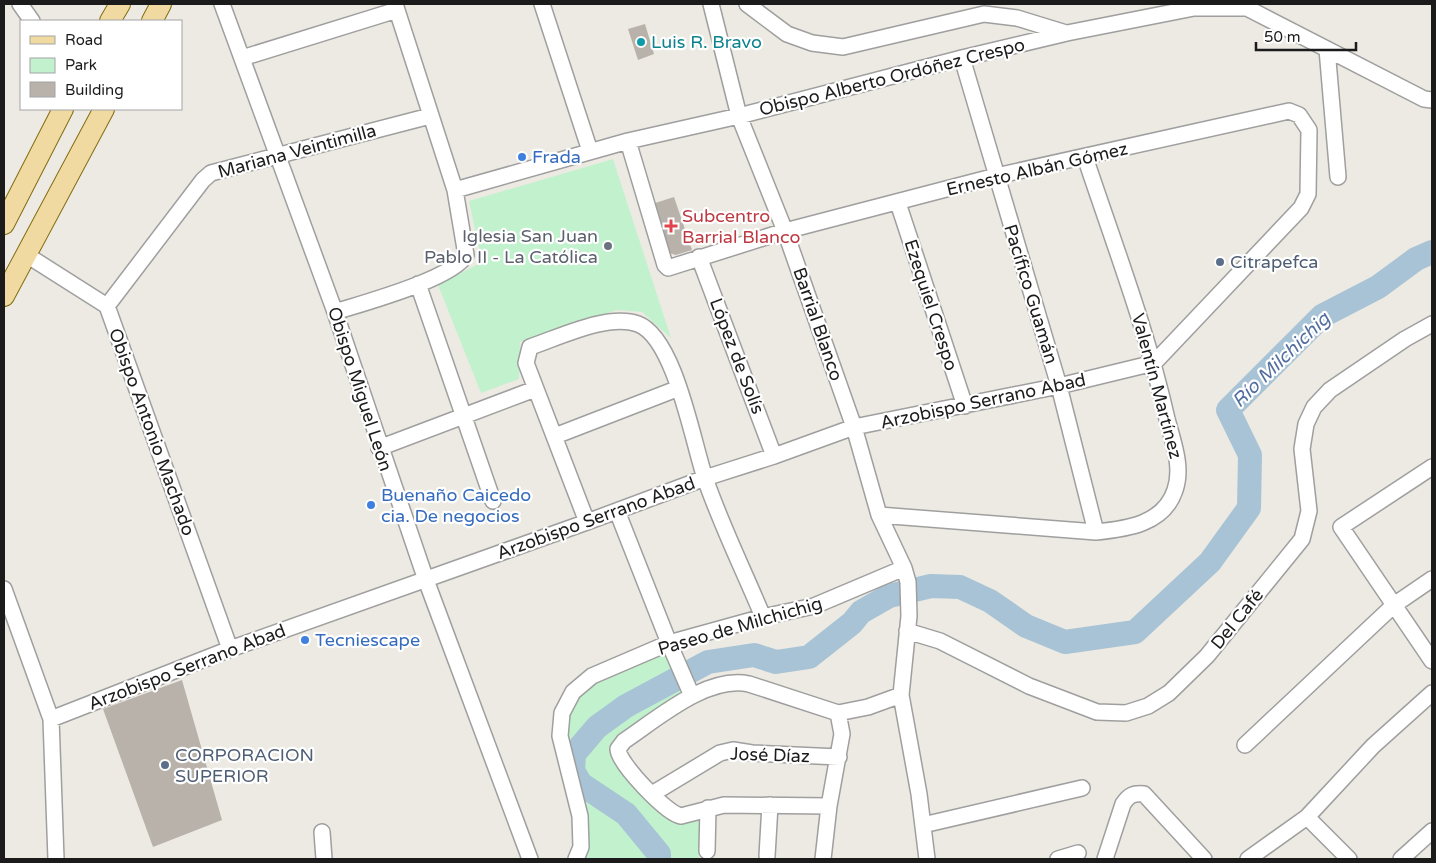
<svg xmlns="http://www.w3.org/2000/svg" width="1436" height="863" font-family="'Varela Round',sans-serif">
	<rect width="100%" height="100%" fill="#eceae2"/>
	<path fill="#c2f2cd" d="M613,159L671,338L642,312L617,310L520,342L519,379L481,393L438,285L482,262L469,201Z
		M669,649L686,688L610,746L613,761L674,818L702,816L699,859H581L587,845L588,817L564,734L567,713L579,696L596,679Z"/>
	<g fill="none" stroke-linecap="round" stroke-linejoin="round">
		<path stroke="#a7c3d5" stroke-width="24" d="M659,859V854L626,814L581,784L573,771L574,754L597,727L626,706L708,662L754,655L776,662L809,657L852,623L861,612L889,596L931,586L960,587L990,601L1026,626L1065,642L1135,632L1210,562L1249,508L1250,455L1228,410L1322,316L1378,287L1416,259L1432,252"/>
	</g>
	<path fill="#b8b2ab" d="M645,24L654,54L638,60L628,29Z
		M674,197L692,250L676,255L669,253L652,204Z
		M182,680L222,820L153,847L103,709Z"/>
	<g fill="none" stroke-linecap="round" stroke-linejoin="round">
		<g stroke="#9f9f9f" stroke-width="18">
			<path id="minor" d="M20,4L32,21
				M222,4L335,312L426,580L530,859
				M542,4L590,151
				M711,4L739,116L785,231L854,427L879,515L904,568L908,582L909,616L901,695L919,794L927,859
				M747,4L787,34L812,43L843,47L984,14L1017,18L1066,33
				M1327,49L1338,177
				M242,58L397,10
				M962,58L1059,386L1096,532
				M628,141L665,265L668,268L785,231L996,176L1289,111L1299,115L1309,130L1308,194L1301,208L1154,363
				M455,190L628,141L739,116L962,58L1067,33L1194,8H1247L1424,99L1432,100
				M898,203L965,406
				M25,254L107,306L230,649
				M699,257L774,456
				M418,284L493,501
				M107,306L203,180L211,173L430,116
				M335,312C363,303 453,279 466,255L455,190L395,4
				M555,436L679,388
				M379,448L535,389
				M1432,467L1341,527L1432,661
				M617,511L669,643L692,696
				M879,515L1096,532C1127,529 1164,524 1175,490C1183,467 1173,442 1167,419C1147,330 1114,244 1085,157
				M587,522L526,363L530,347C560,337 608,313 638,324C675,338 693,443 705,478C721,525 744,571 763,617
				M4,589L51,719L56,859
				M907,631L940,641L1029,686L1097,712L1126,713L1148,706L1169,693L1207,656L1302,539L1309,511L1302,449L1306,424L1314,407L1330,390L1405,339L1432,324
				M51,719L230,649L587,522L705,478L774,456L854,427L1059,386L1154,363
				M1245,745L1394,605L1432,579
				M652,794L720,753L733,750L752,753L839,757
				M829,806L724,805L681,816C667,814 618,763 618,749L624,741C657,719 707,675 749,684L838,713L868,707L901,695
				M1307,817L1349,859
				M923,825L1082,788
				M322,832L324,859
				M707,851L708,808
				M767,856L770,805
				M576,859L581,847L580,816L560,736L562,713L573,692L592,676L669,643L763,617L814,606L904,568
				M823,859L829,806L842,734L838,713
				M1058,859L1078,853
				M1105,859L1123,804C1129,795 1133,793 1144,794L1204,859
				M1248,859L1307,817L1373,746L1432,693
				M1401,859L1432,831"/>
		</g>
		<g stroke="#826d10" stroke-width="22">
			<path id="major" d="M110,21L120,4
				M152,21L161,4
				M4,224L63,109
				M4,296L104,109"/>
		</g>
		<use href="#minor" stroke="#fff" stroke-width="15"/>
		<use href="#major" stroke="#f0daa2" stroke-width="20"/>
	</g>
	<circle fill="#0f9aa8" stroke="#fff" stroke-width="2" cx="641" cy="42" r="5"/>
	<g fill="#3f7fe0" stroke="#fff" stroke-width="2">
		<circle cx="522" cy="157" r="5"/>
		<circle cx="371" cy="505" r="5"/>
		<circle cx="305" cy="640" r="5"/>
	</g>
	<path fill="#e0444e" stroke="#fff" stroke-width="2" d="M668.5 218.5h5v5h5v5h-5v5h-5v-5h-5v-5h5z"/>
	<circle fill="#6b7280" stroke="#fff" stroke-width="2" cx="608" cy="246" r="5"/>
	<g fill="#5c6f8a" stroke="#fff" stroke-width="2">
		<circle cx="1220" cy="262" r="5"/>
		<circle cx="165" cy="765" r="5"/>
	</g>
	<g text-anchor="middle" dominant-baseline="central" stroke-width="4.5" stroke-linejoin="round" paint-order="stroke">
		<g font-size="18" fill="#0d838f" stroke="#fff" text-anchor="start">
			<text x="651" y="42">Luis R. Bravo</text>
		</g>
		<g font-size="18" fill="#1b1b1b" stroke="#fff">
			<text transform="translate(892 77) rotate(-14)">Obispo Alberto Ordóñez Crespo</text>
			<text transform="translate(297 151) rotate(-15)">Mariana Veintimilla</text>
			<text transform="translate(1037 169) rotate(-13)">Ernesto Albán Gómez</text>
			<text transform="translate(1031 294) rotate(73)">Pacífico Guamán</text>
			<text transform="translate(931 305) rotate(72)">Ezequiel Crespo</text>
			<text transform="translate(818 324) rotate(71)">Barrial Blanco</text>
			<text transform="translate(737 356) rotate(69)">López de Solís</text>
			<text transform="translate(1157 386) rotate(75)">Valentín Martínez</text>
			<text transform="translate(360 389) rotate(72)">Obispo Miguel León</text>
			<text transform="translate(983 401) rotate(-12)">Arzobispo Serrano Abad</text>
			<text transform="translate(152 432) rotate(70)">Obispo Antonio Machado</text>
			<text transform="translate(596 518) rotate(-20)">Arzobispo Serrano Abad</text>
			<text transform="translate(1237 619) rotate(-51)">Del Café</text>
			<text transform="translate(740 626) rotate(-16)">Paseo de Milchichig</text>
			<text transform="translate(187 667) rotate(-21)">Arzobispo Serrano Abad</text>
			<text transform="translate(770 755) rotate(2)">José Díaz</text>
		</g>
		<g font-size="18" fill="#366cbe" stroke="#fff" text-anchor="start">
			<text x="532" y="157">Frada</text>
			<text x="381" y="495">Buenaño Caicedo<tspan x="381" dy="21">cia. De negocios</tspan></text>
			<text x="315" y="640">Tecniescape</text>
		</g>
		<g font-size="18" fill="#be3a42" stroke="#fff" text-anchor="start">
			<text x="682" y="216">Subcentro<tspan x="682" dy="21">Barrial Blanco</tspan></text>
		</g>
		<g font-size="18" fill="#5b616d" stroke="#fff" text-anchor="end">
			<text x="598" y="236">Iglesia San Juan<tspan x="598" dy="21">Pablo II - La Católica</tspan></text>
		</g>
		<g font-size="18" fill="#4e5e75" stroke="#fff" text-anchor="start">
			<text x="1230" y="262">Citrapefca</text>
			<text x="175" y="755">CORPORACION<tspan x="175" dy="21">SUPERIOR</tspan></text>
		</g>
		<g font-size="19" font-style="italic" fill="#536e9f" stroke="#fff">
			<text transform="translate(1281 360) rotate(-44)">Río Milchichig</text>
		</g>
	</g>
	<rect width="1436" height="863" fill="none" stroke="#1b1b1b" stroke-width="10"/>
	<rect x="20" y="20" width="162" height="90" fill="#ffffff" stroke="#a4a4a4"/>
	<rect x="30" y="36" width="25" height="8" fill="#f0daa2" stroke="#a4a4a4"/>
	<text x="65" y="45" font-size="15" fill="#1b1b1b">Road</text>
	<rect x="30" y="58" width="25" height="15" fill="#c2f2cd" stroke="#a4a4a4"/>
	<text x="65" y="70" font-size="15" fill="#1b1b1b">Park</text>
	<rect x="30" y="82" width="25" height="15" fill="#b8b2ab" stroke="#a4a4a4"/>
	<text x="65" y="95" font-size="15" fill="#1b1b1b">Building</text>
	<path d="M1256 42v8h100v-8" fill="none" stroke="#1b1b1b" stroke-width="2.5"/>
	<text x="1264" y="42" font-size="15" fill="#1b1b1b" stroke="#ffffff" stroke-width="4" paint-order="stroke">50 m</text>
</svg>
